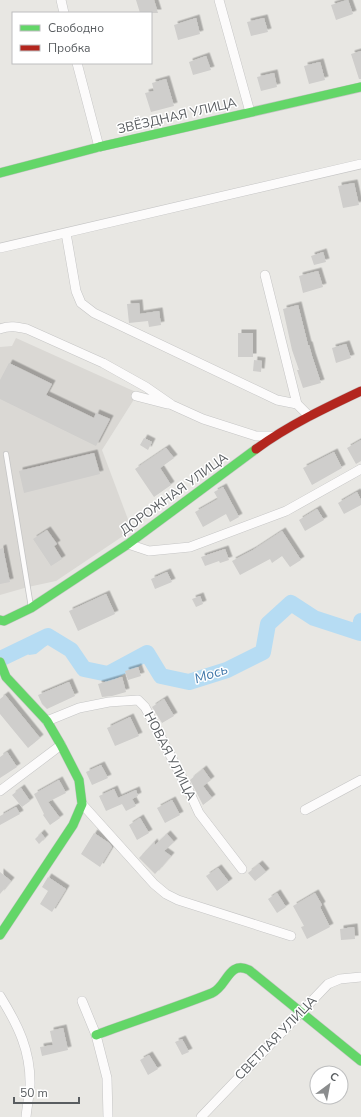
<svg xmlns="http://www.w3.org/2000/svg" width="361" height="1117" font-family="'Nunito Sans',sans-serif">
	<defs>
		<filter id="shadow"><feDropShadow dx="3.5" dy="-3.5" stdDeviation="0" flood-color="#0004"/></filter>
	</defs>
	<rect width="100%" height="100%" fill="#e8e7e3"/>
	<path fill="#dad8d4" d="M16,338L138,393L102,450L132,530L56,581L28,587L0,595V347L12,346Z"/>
	<path fill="#b6dcf3" d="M45,634L44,638L49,640L50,643L36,654L29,655L26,652L28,649L27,642L37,635Z"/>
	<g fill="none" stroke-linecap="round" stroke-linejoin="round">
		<path stroke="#b6dcf3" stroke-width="16" d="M0,659L48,636L71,650L84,669L108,674L147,653L161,676L189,682L227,670L263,652L268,624L291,603L314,618L360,633L361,621"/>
	</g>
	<path fill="#cfcecc" filter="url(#shadow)" d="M136,0H154L158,13H140Z
		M347,0H348L353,14L336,20L331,5Z
		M196,18L200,34L178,40L174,25Z
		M264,18L268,32L251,36L247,22Z
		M361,51V79H359L351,54Z
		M206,56L211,70L193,75L189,62Z
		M320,62L325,80L309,84L304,66Z
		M274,73L277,87L261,91L257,77Z
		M166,79L174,106L151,112L145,93L154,91L152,83Z
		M354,183L359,205L343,208L338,186Z
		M323,252L326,262L314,265L311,256Z
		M318,271L323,287L303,293L299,276Z
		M139,303L140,314L159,311L161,325L149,327L148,321L129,323L127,304Z
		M298,305L308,345H309L312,356L321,383L303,388L297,370H299L292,350L283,309Z
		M238,333H253V357H238Z
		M346,344L351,358L336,363L332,348Z
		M254,360L262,361L261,372L253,371Z
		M9,363L52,384L46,395L94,418L96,413L110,419L96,446L0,399V380Z
		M144,438L152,442L148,450L140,445Z
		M361,440V461L356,464L347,448Z
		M166,448L174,458L160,468L171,485L154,497L135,469Z
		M334,452L342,468L312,485L303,468Z
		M94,453L100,474L24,493L19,471Z
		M223,487L239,517L230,522L226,514L203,527L195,512L218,499L214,492Z
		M357,492L361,500V505L344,514L338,503Z
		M317,509L324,520L305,531L299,520Z
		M47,530L57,544L54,546L62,559L51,566L33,539Z
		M282,531L301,560L290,567L282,556L272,563L270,559L240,575L232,561L253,550Z
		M3,548L10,582L0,584V549Z
		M225,549L229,560L220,563L219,561L205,566L201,557Z
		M167,572L172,582L155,589L151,579Z
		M106,594L115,614L78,631L69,611Z
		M200,596L203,604L196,607L192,599Z
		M138,667L141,676L128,680L125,671Z
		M122,677L126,692L112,696L102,697L98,684Z
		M69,682L75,696L47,709L42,704L38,695Z
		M5,695L40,738L28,748L0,714V699Z
		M164,699L174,716L162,723L152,707Z
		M130,717L139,736L115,746L107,728Z
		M7,752L17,767L0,778V757Z
		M101,765L108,778L92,785L86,772Z
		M203,769L211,780L203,786L212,798L203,805L190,780Z
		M59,780L66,793L48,802L60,818L50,825L43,815L44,814L34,794Z
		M21,788L30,801L22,807L12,795Z
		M114,789L118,798L136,790L138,796L132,799L136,806L126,811L122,804L106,811L99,796Z
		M172,800L180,815L165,823L157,808Z
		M16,807L20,814L0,825V816Z
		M140,818L149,833L137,840L129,825Z
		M41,833L45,838L39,844L35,839Z
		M94,833L109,843L112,847L100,867L81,854Z
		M167,834L174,842L164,851L171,856L155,874L139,858L154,842L155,845Z
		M259,864L266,872L255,881L248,873Z
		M218,868L229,882L217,891L206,876Z
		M0,872L11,881L0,894Z
		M48,877L66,889L52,912L40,904L48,891L42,887Z
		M277,893L286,907L277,913L268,899Z
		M315,893L322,905L320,907L330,927L307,939L301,927L304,926L293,906Z
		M354,927L355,939L341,940L340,929Z
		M63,1028L68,1050L42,1056L40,1047L53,1045L50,1031Z
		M182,1039L189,1052L182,1055L175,1042Z
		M149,1055L158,1069L148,1075L140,1060Z"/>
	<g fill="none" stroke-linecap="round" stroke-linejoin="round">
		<g stroke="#c5c5c5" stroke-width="6">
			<path id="lane" d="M6,454L31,607"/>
		</g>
		<g stroke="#c5c5c5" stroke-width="10">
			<path id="street" d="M61,0L64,13
				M219,0L250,112
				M77,63L99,147
				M66,233L76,291L81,303L94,313L277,400L297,404
				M0,248L361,164
				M265,275L297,404L309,416
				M0,329C9,325 18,327 27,329L103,363L146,387L172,405L203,419L256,436H274
				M136,396L167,404
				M128,544L149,551L190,547L286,511L361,469
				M47,721L79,708L109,702L138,700L145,707L188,789L199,813L242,869
				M0,791L61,745
				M82,804L154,884L166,894L178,900L291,936
				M305,810L361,780
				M0,996C18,1025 31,1051 30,1086C29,1096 27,1107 26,1117
				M82,1001L96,1035L107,1078L108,1117
				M201,1117L328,984L340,979L361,977"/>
		</g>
		<g stroke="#c4c4c3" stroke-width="10">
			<path id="fast" d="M0,173L99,147L361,87
				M0,620L4,621L31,608L128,544L256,449
				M0,662L6,677L47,721L61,745L79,780L82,804L73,825L0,935
				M96,1035C134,1021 174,1008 212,993C227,987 228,960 249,970L361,1061"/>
		</g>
		<g stroke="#c4c4c3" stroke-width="10">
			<path id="jam" d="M256,449C289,425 325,408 361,391"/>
		</g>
		<use href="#lane" stroke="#fcfbfb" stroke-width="4.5"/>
		<use href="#street" stroke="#fcfbfb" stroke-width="9"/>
		<use href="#fast" stroke="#63d668" stroke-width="9"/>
		<use href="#jam" stroke="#b3261e" stroke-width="9"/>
	</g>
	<g text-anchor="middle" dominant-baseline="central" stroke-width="3" stroke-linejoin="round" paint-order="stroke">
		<g font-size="13" fill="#595d60" stroke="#fff">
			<text transform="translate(177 116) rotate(-13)">ЗВЁЗДНАЯ УЛИЦА</text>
			<text transform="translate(174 494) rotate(-36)">ДОРОЖНАЯ УЛИЦА</text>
			<text transform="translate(170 756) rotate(63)">НОВАЯ УЛИЦА</text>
			<text transform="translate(276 1038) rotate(-46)">СВЕТЛАЯ УЛИЦА</text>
		</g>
		<g font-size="14" font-style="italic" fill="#4178aa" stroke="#fff">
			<text transform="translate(211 674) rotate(-18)">Мось</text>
		</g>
	</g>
	<rect x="12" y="12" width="140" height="52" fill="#ffffff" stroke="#bdbebf"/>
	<rect x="20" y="25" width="20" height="6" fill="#63d668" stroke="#bdbebf"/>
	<text x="48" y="32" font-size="12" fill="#595d60">Свободно</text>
	<rect x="20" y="45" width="20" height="6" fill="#b3261e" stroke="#bdbebf"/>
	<text x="48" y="52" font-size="12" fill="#595d60">Пробка</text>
	<g transform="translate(329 1085) rotate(32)"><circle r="19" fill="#ffffff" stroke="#bdbebf"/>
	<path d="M0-3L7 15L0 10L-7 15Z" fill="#8b8d8e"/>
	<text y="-6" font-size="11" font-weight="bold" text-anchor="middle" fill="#595d60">С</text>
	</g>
	<path d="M14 1097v6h65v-6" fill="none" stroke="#595d60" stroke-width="2"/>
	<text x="20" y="1097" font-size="12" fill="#595d60" stroke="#ffffff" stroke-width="3" paint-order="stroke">50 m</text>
</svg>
